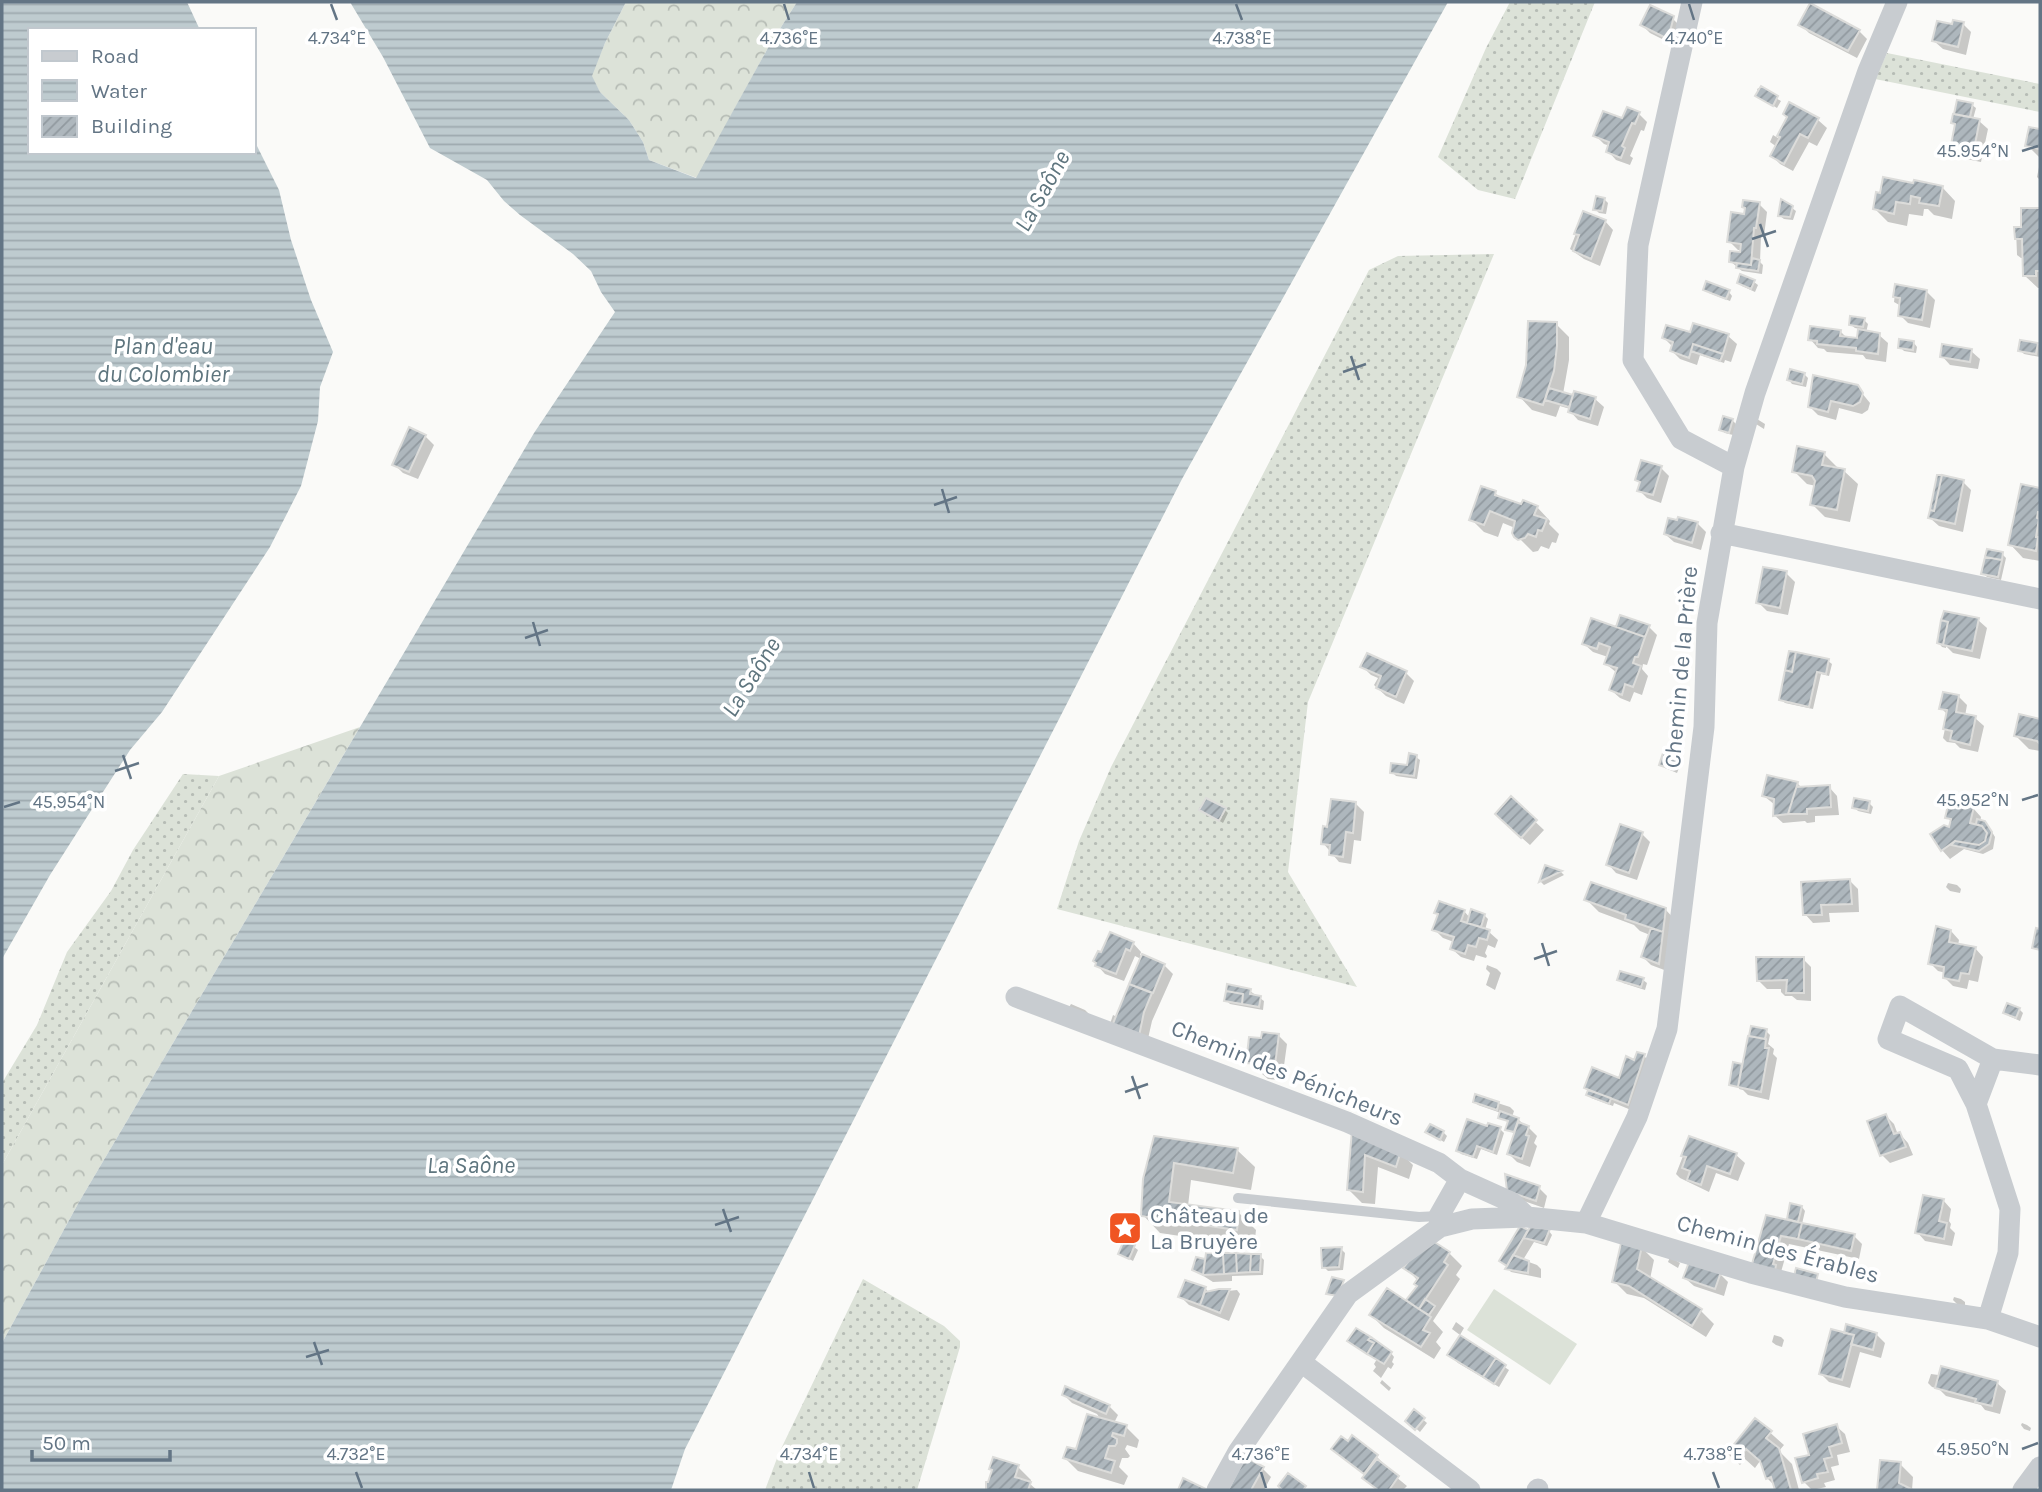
<svg xmlns="http://www.w3.org/2000/svg" width="2042" height="1492" font-family="Karla,sans-serif">
	<defs>
		<pattern id="grass-dots" width="8" height="8" patternUnits="userSpaceOnUse" patternTransform="scale(1.75)"><rect width="8" height="8" fill="#dce2d8"/><path d="M2 2h.1M6 6h.1" fill="none" stroke="#b6bcb5" stroke-width="1.8" stroke-linecap="round"/></pattern>
		<pattern id="forest-crowns" width="20" height="18" patternUnits="userSpaceOnUse" patternTransform="scale(1.75)"><rect width="20" height="18" fill="#dce2d8"/><path d="M2 6a3 3 0 1 1 6 0M12 15a3 3 0 1 1 6 0" fill="none" stroke="#b6bcb5"/></pattern>
		<pattern id="water-rules" width="6" height="5" patternUnits="userSpaceOnUse" patternTransform="scale(1.75)"><rect width="6" height="5" fill="#becbcf"/><path d="M0 2.5h6" fill="none" stroke="#9ea9ae"/></pattern>
		<pattern id="building-hatch" width="6" height="6" patternUnits="userSpaceOnUse" patternTransform="scale(1.75)"><rect width="6" height="6" fill="#aeb7bd"/><path d="M-1 1l2-2M0 6l6-6M5 7l2-2" fill="none" stroke="#91999f"/></pattern>
	</defs>
	<rect width="100%" height="100%" fill="#fafaf8"/>
	<path fill="url(#grass-dots)" d="M1510,2H1595L1515,199L1478,190L1438,157L1486,48Z
		M1887,53L2040,84V112L1875,79Z
		M1494,254L1308,702L1288,872L1357,987L1057,909L1079,841L1111,767L1369,270L1398,256Z
		M183,774L219,776L2,1165V1083L37,1025L67,952L111,891L133,850Z
		M863,1279L944,1326L960,1341V1347L917,1490H765L779,1453Z"/>
	<path fill="url(#forest-crowns)" d="M626,2H797L769,46L697,178L649,160L643,142L629,120L600,92L591,76L605,43Z
		M360,727L79,1202L2,1343V1165L219,776Z"/>
	<path fill="#dce2d8" d="M1494,1289L1577,1344L1550,1385L1467,1330Z"/>
	<path fill="url(#water-rules)" d="M2,2H187L200,30H30V152H254V140L279,190L291,240L311,300L333,352L320,387L318,421L301,486L270,547L162,712L130,750L94,806L50,875L2,959Z
		M350,2H626L605,43L592,76L600,92L629,120L643,142L649,160L696,178L769,46L797,2H1448L1182,479L685,1449L671,1490H2V1343L79,1202L534,433L615,312L601,292L591,271L573,254L520,215L504,201L487,180L430,148L383,57Z"/>
	<path fill="#0003" d="M1672,18L1681,27L1676,46L1650,33L1642,25Z
		M1963,24L1971,32L1966,55L1943,49L1934,41L1953,26Z
		M1801,25L1859,31L1867,39L1857,58L1809,33Z
		M1758,88L1781,101L1777,108L1757,96L1760,93L1757,90Z
		M1959,102L1972,105L1976,108L1973,119L1979,121L1988,129L1981,162L1961,158L1952,149L1956,126L1953,123Z
		M1790,104L1818,120L1827,128L1817,146L1809,142L1793,171L1780,164L1772,156L1777,147L1770,142L1773,135L1778,138L1789,118Z
		M1639,114L1647,122L1644,131L1641,130L1630,156L1633,158L1630,165L1616,160L1608,151L1610,146L1604,144L1595,135Z
		M2030,129L2040,131V158L2027,145Z
		M2040,162V180L2037,177Z
		M1942,187L1955,201L1952,219L1934,215L1928,209H1924L1923,216L1909,214L1907,226L1888,222L1875,209L1877,194Z
		M1604,199L1608,203L1606,214L1599,213L1595,209Z
		M1759,204L1767,212L1764,236H1761L1760,262L1763,265L1762,274L1742,271L1730,261L1741,254L1742,250H1738L1729,241L1746,216Z
		M1792,208L1796,211L1793,220L1784,219L1780,216Z
		M2040,209V288H2038L2024,275V258H2021L2017,255L2016,229H2023V210Z
		M1584,213L1605,221L1613,230L1600,266L1584,259L1570,249Z
		M1754,282L1758,285L1755,292L1742,286L1739,283Z
		M1896,286L1926,291L1935,300L1930,328L1908,323L1900,315L1901,306L1894,302Z
		M1705,290L1729,292L1732,296L1730,301L1709,293Z
		M1864,320L1868,324L1866,333L1879,335L1888,343L1886,362L1866,359L1863,355L1827,352L1824,349L1818,348L1810,339L1840,331L1847,338L1859,340L1860,329L1855,328L1851,325Z
		M1556,324L1569,337V360L1563,394L1595,399L1604,407L1598,426L1578,420L1570,411V409L1560,406L1556,417L1532,410L1519,396Z
		M1691,335L1728,336L1737,344L1731,362L1725,360L1724,363L1700,355L1697,365L1680,359L1672,351L1673,347L1664,338Z
		M2021,342L2040,345V357L2024,354L2020,350Z
		M1914,343L1917,347L1916,353L1904,351L1900,347Z
		M1971,351L1980,359L1978,369L1950,365L1942,356Z
		M1804,374L1808,378L1806,387L1792,384L1789,380Z
		M1857,387L1870,403L1868,410L1862,414L1839,408L1836,420L1818,415L1810,407Z
		M1757,419L1765,424L1764,429L1756,424Z
		M1732,420L1736,424L1733,435L1725,433L1721,430Z
		M425,436L434,445L418,479L403,473L394,464Z
		M1824,454L1837,467V469L1844,471L1858,484L1850,522L1825,517L1812,504L1816,486L1807,484L1794,471Z
		M1661,468L1669,476L1661,503L1647,498L1639,490L1641,484L1637,480Z
		M1963,482L1971,490L1963,532L1939,526L1930,518Z
		M2023,486L2040,489V561L2023,558L2010,544Z
		M1495,493L1502,499L1522,506L1537,507L1550,521L1549,524L1559,534L1556,543L1552,542L1549,549L1541,546L1538,551L1533,552L1519,538L1515,528L1503,523L1498,537L1484,532L1471,519Z
		M1679,519L1698,524L1706,532L1701,550L1674,542L1665,534L1678,522Z
		M2002,554L2006,558L2001,580L1987,577L1983,573Z
		M1786,573L1795,582L1788,615L1767,611L1758,602Z
		M1978,620L1987,628L1980,659L1953,653L1946,646V648L1942,647L1939,643Z
		M1649,627L1657,635L1647,665L1643,664L1642,669L1648,676L1642,695L1634,692L1630,702L1620,698L1611,690L1617,673L1606,664L1608,657L1593,652L1584,644L1617,629Z
		M1828,661L1832,664L1829,676L1821,674L1813,709L1785,703L1781,699Z
		M1362,666L1406,673L1414,681L1404,704L1386,696L1374,685L1378,678L1371,675Z
		M1959,697L1967,705L1965,716L1975,718L1984,726L1978,752L1960,748L1955,743L1947,742L1943,738L1948,715L1941,708Z
		M2020,716L2040,720V751L2029,749L2016,736Z
		M1416,757L1420,760L1417,779L1396,776L1392,772L1409,767Z
		M1678,757L1682,761L1677,773L1665,768L1661,764Z
		M1798,784L1802,788L1829,787L1837,796L1839,815L1815,816V822L1807,823L1805,821L1783,823L1774,815L1775,805L1764,796Z
		M1511,799L1544,830L1530,845L1505,823Z
		M1869,803L1873,807L1871,814L1858,811L1854,807Z
		M1356,804L1364,812L1361,841L1354,840L1351,864L1339,862L1323,843L1329,829Z
		M1973,808L1981,817L1980,822L1989,827L1995,837L1993,849L1983,854L1964,849L1950,859L1942,850L1952,822L1947,817Z
		M1202,810H1225L1228,813L1223,823Z
		M1642,834L1650,842L1637,880L1616,873L1608,864Z
		M1546,867L1561,872L1564,875L1544,885L1541,882Z
		M1850,881L1858,889L1859,912L1829,913L1830,922L1813,923L1805,914Z
		M1948,883L1957,885L1961,889L1960,893L1950,891L1946,887Z
		M1586,899L1665,909L1678,923L1667,971L1651,965L1643,957L1650,935L1640,931L1634,925L1599,912Z
		M1464,911L1470,918L1484,915L1488,919L1485,930L1489,932L1498,940L1495,948L1488,945L1485,953L1487,956L1486,958L1476,955L1474,961L1461,957L1452,949L1454,942L1443,938L1434,929L1439,915L1436,913Z
		M1951,931L1959,940L1958,945L1975,948L1983,957L1978,982L1969,980L1967,989L1953,986L1945,978L1946,973L1938,971L1930,963Z
		M1133,943L1141,952L1140,955L1164,965L1173,974L1152,1021L1147,1043L1110,1024L1113,1015L1117,1017L1141,959L1135,956L1124,981L1105,974L1097,965Z
		M1803,959L1811,967V1001L1797,1000L1792,996H1785L1781,992V989H1767L1758,980Z
		M1487,965L1497,969L1501,973L1495,990L1486,985L1490,973L1486,969Z
		M1619,979L1643,980L1647,983L1645,990L1623,983Z
		M1250,991L1264,1001L1263,1010L1230,1004L1226,1000Z
		M1071,1004L1085,1010L1089,1014L1068,1009Z
		M2019,1009L2023,1013L2020,1021L2009,1016L2006,1013Z
		M1752,1028L1766,1031L1770,1035L1768,1044L1774,1049L1773,1054L1777,1058L1769,1100L1748,1095L1743,1090L1739,1089Z
		M1278,1035L1287,1044L1282,1080L1268,1079L1248,1062L1262,1040Z
		M1644,1056L1652,1064L1636,1112L1614,1103L1613,1106L1591,1098L1588,1094L1589,1091L1586,1088L1620,1080L1635,1062Z
		M1476,1096L1510,1107L1514,1111L1512,1117L1518,1119L1522,1123L1521,1125L1529,1128L1537,1136L1534,1143L1537,1146L1530,1167L1517,1162L1509,1154L1515,1134L1507,1129L1510,1123L1500,1117L1501,1113L1478,1105L1475,1102Z
		M1886,1116L1894,1124L1898,1135L1900,1134L1908,1143L1913,1155L1890,1163L1882,1155Z
		M1488,1128L1500,1129L1504,1133L1497,1155L1481,1149L1477,1159L1461,1154L1458,1150Z
		M1427,1132H1443L1447,1136L1444,1142Z
		M1354,1133L1400,1152L1413,1165L1409,1179L1378,1167L1375,1204L1362,1203L1349,1190Z
		M1155,1137L1237,1150L1255,1167L1251,1190L1191,1180L1188,1206L1238,1212L1256,1230L1254,1247L1160,1233L1143,1215Z
		M1690,1138L1736,1155L1745,1163L1738,1181L1716,1173L1709,1192L1680,1178L1676,1174Z
		M1507,1177L1539,1188L1547,1196L1544,1208L1518,1199Z
		M1943,1200L1951,1209L1949,1221L1951,1224L1950,1228L1955,1233L1952,1246L1925,1241L1917,1232Z
		M1791,1205L1802,1207L1805,1211L1802,1224L1854,1236L1862,1244L1859,1259L1789,1244L1781,1272H1762L1788,1221Z
		M1549,1231L1552,1235L1547,1246L1534,1242L1523,1260L1537,1265L1541,1269V1278L1511,1272L1501,1261L1527,1232L1528,1233Z
		M1134,1247L1138,1250L1133,1261L1120,1254Z
		M1641,1247L1654,1260L1650,1279L1701,1311L1714,1324L1706,1337L1644,1298L1627,1294L1614,1281Z
		M1341,1249L1345,1253L1343,1270L1328,1271L1324,1267Z
		M1449,1253L1462,1266L1456,1275L1460,1279L1433,1321L1443,1332L1436,1342L1441,1348L1434,1359L1384,1328L1371,1315L1407,1303L1419,1286L1418,1281L1406,1268Z
		M1260,1256L1264,1260L1263,1275L1232,1276V1281L1213,1282L1194,1270L1197,1259L1207,1261Z
		M1670,1257L1680,1263L1678,1268L1668,1262Z
		M1720,1274L1728,1282L1724,1296L1694,1286L1685,1278Z
		M1186,1282L1206,1289L1209,1293L1237,1290L1240,1294L1229,1321L1189,1305L1180,1296Z
		M1954,1297L1961,1299L1965,1302V1306L1957,1304L1953,1300Z
		M1456,1322L1464,1328L1460,1335L1452,1329Z
		M1876,1334L1885,1343L1881,1358L1860,1352L1850,1388L1829,1382L1821,1374L1845,1335Z
		M1774,1335L1781,1337L1784,1340L1782,1347L1776,1345L1772,1342Z
		M1460,1338L1509,1370L1499,1387L1458,1363L1450,1355Z
		M1391,1353L1394,1357L1392,1362L1394,1364L1391,1369L1388,1367L1381,1378L1373,1371L1376,1367L1374,1364L1377,1359Z
		M1931,1374L1997,1383L2006,1391L2000,1414L1985,1410L1981,1405L1946,1396L1939,1389L1932,1387L1928,1383Z
		M1382,1380L1391,1388L1389,1391L1380,1383Z
		M1064,1395L1109,1406L1118,1415L1114,1423L1126,1427L1139,1440L1137,1448L1127,1445L1125,1449L1130,1456L1128,1458H1122L1119,1467L1128,1476L1124,1485L1078,1471L1065,1458L1077,1452L1101,1420L1097,1414L1072,1403Z
		M1414,1412L1427,1423L1420,1432L1407,1420Z
		M1756,1420L1784,1445L1779,1451L1792,1464L1799,1490H1777L1776,1487L1767,1478L1760,1461L1755,1468L1745,1459L1740,1465L1728,1454Z
		M2022,1423L2027,1425L2031,1428L2030,1431L2024,1429L2021,1425Z
		M1836,1426L1845,1434L1850,1452L1837,1455L1839,1465L1831,1467L1835,1480L1824,1483L1826,1487L1812,1490L1804,1482L1811,1456Z
		M1353,1438L1377,1457L1385,1465L1384,1467L1407,1486L1403,1490H1378L1365,1478L1366,1476L1333,1449L1348,1443Z
		M1246,1459L1263,1469L1271,1477L1264,1490H1229Z
		M1881,1462L1900,1464L1913,1477L1912,1490H1878Z
		M1018,1467L1031,1480L1030,1484L1037,1490H987L989,1487Z"/>
	<path fill="url(#building-hatch)" stroke="#dcdcda" stroke-width="2" d="M1810,3L1860,30L1848,51L1798,25Z
		M1650,5L1674,16L1668,39L1640,25Z
		M1953,20L1964,22L1958,47L1932,41L1937,21L1952,24Z
		M1761,86L1778,96L1773,106L1755,96Z
		M1957,100L1973,103L1970,117L1954,114Z
		M1789,102L1819,118L1808,138L1800,134L1784,164L1770,156L1780,137L1777,136L1787,117L1783,114Z
		M1627,107L1640,112L1635,124L1632,123L1622,146L1625,148L1621,158L1606,152L1609,142L1593,136L1603,111L1622,118Z
		M1953,114L1980,119L1973,154L1950,150L1955,124L1951,123Z
		M2029,127L2040,129V149L2025,146Z
		M1883,177L1913,183L1914,180L1943,186L1939,206L1919,203L1920,198L1911,196L1910,204L1896,202L1894,214L1873,209L1876,192L1880,193Z
		M1596,196L1605,198L1602,211L1593,210Z
		M1781,199L1793,206L1790,217L1778,216Z
		M1743,200L1760,202L1756,228H1754L1751,265L1729,262L1730,251L1740,252L1741,244L1727,242L1731,212L1744,214L1745,208L1742,207Z
		M2021,208H2040V271H2036V276H2023L2022,239H2015L2014,227H2021Z
		M1583,211L1606,220L1591,259L1573,251L1579,235L1574,234Z
		M1752,258L1760,260L1758,271L1736,268L1737,263L1751,265Z
		M1740,274L1755,280L1751,289L1737,283Z
		M1706,281L1730,290L1726,299L1703,290Z
		M1895,284L1927,290L1922,320L1898,316L1900,298L1893,297Z
		M1850,316L1865,318L1863,327L1849,325Z
		M1528,321L1557,322V346L1554,371L1543,405L1517,397L1526,365Z
		M1693,323L1729,334L1723,354L1693,344L1689,358L1670,351L1673,342L1662,338L1666,325L1690,332Z
		M1810,326L1841,330L1840,336L1857,338L1858,329L1880,333L1878,354L1856,351V348L1817,344V341L1808,340Z
		M1899,339L1914,341L1913,350L1898,348Z
		M2020,340L2038,343L2036,354L2018,351Z
		M1693,344L1723,354L1720,361L1691,351Z
		M1942,344L1972,349L1970,362L1940,357Z
		M1790,369L1805,373L1802,384L1787,380Z
		M1813,375L1858,385L1863,393L1860,402L1853,406L1831,401L1828,412L1808,407Z
		M1549,388L1573,395L1569,407L1545,400Z
		M1574,391L1596,397L1590,419L1568,412Z
		M1723,416L1733,419L1729,433L1719,430Z
		M409,427L426,435L409,472L392,465Z
		M1797,446L1825,452L1822,465L1845,469L1837,510L1810,505L1815,481L1812,476L1792,472Z
		M1641,460L1662,466L1653,495L1637,491L1640,482L1635,480Z
		M1937,475H1942L1934,511L1930,510Z
		M1942,475L1964,480L1955,524L1928,518L1930,510L1934,511Z
		M2021,484L2040,488V512H2038L2037,518L2039,519L2036,537H2038L2036,551L2008,545Z
		M1481,486L1496,491L1495,495L1521,504L1523,500L1538,506L1534,515L1547,519L1542,531L1538,530L1536,537L1528,534L1525,538L1518,540L1514,537L1512,533L1515,521L1490,511L1484,525L1469,520Z
		M1678,517L1698,522L1692,543L1664,534L1668,518L1677,520Z
		M1987,549L2003,552L2002,560L1985,557Z
		M1985,557L2002,560L1998,577L1981,574Z
		M1763,567L1787,571L1780,608L1756,603Z
		M1944,611L1979,618L1972,651L1943,645L1948,622L1941,620Z
		M1620,615L1650,625L1645,637L1616,627Z
		M1591,618L1645,637L1638,657H1635L1633,663L1641,666L1633,687L1625,684L1622,695L1609,690L1617,668L1604,664L1610,647L1599,643L1597,649L1582,644Z
		M1941,620L1948,622L1943,645L1937,643Z
		M1789,651L1796,652L1792,672L1785,670Z
		M1796,652L1829,659L1826,674L1817,672L1809,707L1779,700L1785,670L1792,672Z
		M1367,653L1407,671L1396,697L1376,688L1381,676L1360,667Z
		M1943,692L1959,695L1956,712L1976,716L1970,745L1950,740L1952,731L1943,729L1947,710L1939,709Z
		M2019,714L2040,719V744L2037,741L2014,736Z
		M1664,750L1679,756L1674,770L1659,765Z
		M1409,753L1417,755L1414,776L1390,773L1391,763L1407,765Z
		M1767,775L1798,782L1788,814L1773,816L1774,799L1762,796Z
		M1798,782L1797,787L1830,785L1831,807L1807,809V814H1788Z
		M1511,796L1537,820L1521,838L1495,814Z
		M1206,798L1226,808L1219,821L1199,810Z
		M1854,798L1870,801L1868,811L1852,808Z
		M1331,799L1356,802L1353,833L1346,832L1343,857L1329,855L1330,845L1321,844L1323,826L1327,827Z
		M1949,801L1974,807L1970,823L1982,826L1987,833L1985,841L1979,845L1955,841L1941,851L1930,834L1944,825L1949,827L1951,819L1945,818Z
		M1977,819L1985,821L1992,832L1989,844L1979,851L1951,845L1955,841L1979,845L1985,841L1987,833L1982,826L1976,824Z
		M1620,824L1643,832L1629,873L1606,865Z
		M1545,865L1562,871L1539,882Z
		M1850,879L1852,904L1821,905L1822,915H1803L1801,882Z
		M1591,882L1666,908L1663,932L1625,919L1626,915L1584,900Z
		M1439,901L1465,910L1461,921L1490,930L1487,940L1479,938L1476,947L1468,945L1465,954L1450,949L1454,937L1432,930L1438,914L1434,913Z
		M1471,909L1485,914L1481,927L1467,923Z
		M1936,926L1951,930L1949,942L1976,947L1969,974L1961,973L1959,981L1943,978L1944,967L1928,964Z
		M1651,928L1663,932L1659,964L1641,957Z
		M2036,928L2040,929V950L2032,948Z
		M1110,932L1134,942L1130,951L1126,949L1116,974L1095,966L1096,963L1093,961L1098,951L1101,952Z
		M1142,954L1165,964L1153,993L1129,984Z
		M1756,957H1804V993H1786L1787,980L1757,981Z
		M1620,971L1644,978L1641,987L1617,980Z
		M1129,984L1152,993L1144,1012L1139,1036L1112,1026Z
		M1227,984L1251,989L1250,994L1261,996L1259,1007L1242,1004L1243,994L1226,991Z
		M1226,991L1243,994L1242,1004L1224,1001Z
		M2007,1003L2020,1008L2016,1018L2003,1013Z
		M1751,1026L1767,1029L1765,1039L1749,1036Z
		M1262,1032L1279,1034L1274,1073L1257,1071L1258,1064L1246,1063L1249,1037L1261,1038Z
		M1748,1036L1766,1039L1765,1048H1769L1761,1092L1738,1087Z
		M1637,1052L1645,1054L1628,1105L1584,1088L1592,1067L1619,1078L1626,1056L1634,1060Z
		M1733,1062L1742,1064L1738,1087L1729,1085Z
		M1588,1090L1611,1098L1609,1104L1586,1095Z
		M1475,1094L1499,1102L1497,1110L1473,1102Z
		M1500,1111L1519,1118L1514,1132L1505,1130L1508,1121L1498,1118Z
		M1886,1114L1894,1134L1900,1132L1906,1147L1880,1156L1867,1121Z
		M1467,1119L1487,1126L1488,1123L1501,1127L1493,1152L1477,1146L1473,1157L1456,1151Z
		M1518,1122L1529,1126L1526,1135L1529,1136L1522,1159L1507,1154Z
		M1430,1124L1444,1131L1440,1140L1425,1132Z
		M1352,1130L1401,1151L1396,1167L1365,1155L1363,1192L1347,1190Z
		M1154,1136L1238,1148L1233,1173L1174,1163L1169,1202L1239,1211L1237,1230L1141,1216L1143,1179Z
		M1689,1136L1737,1153L1730,1174L1707,1166L1701,1185L1687,1180L1690,1171L1682,1168L1686,1157L1681,1156Z
		M1505,1174L1540,1186L1536,1201L1507,1191Z
		M1923,1195L1944,1199L1939,1221L1947,1223L1944,1239L1915,1233Z
		M1790,1203L1802,1206L1798,1222L1787,1219Z
		M1766,1215L1802,1223L1798,1239L1781,1236L1773,1264L1776,1265L1775,1271L1752,1264Z
		M1802,1223L1855,1234L1851,1251L1798,1239Z
		M1520,1226L1528,1230L1507,1266L1499,1261Z
		M1530,1227L1550,1229L1544,1243L1524,1238Z
		M1622,1239L1642,1246L1637,1269L1702,1309L1692,1326L1629,1286L1612,1282Z
		M1124,1240L1135,1245L1129,1259L1118,1254Z
		M1433,1241L1450,1252L1444,1262L1448,1265L1419,1309L1406,1300L1417,1286L1414,1284L1418,1278L1403,1268L1420,1247Z
		M1342,1247L1339,1267L1322,1268L1321,1248Z
		M1206,1253H1223L1224,1274L1203,1275Z
		M1223,1253H1236L1237,1273L1224,1274Z
		M1236,1253L1251,1254L1250,1272L1237,1273Z
		M1251,1254H1261L1260,1272H1250Z
		M1513,1255L1529,1261L1528,1273L1505,1269Z
		M1196,1257L1205,1259L1203,1275L1192,1270Z
		M1689,1262L1721,1272L1715,1289L1683,1278Z
		M1796,1268L1818,1274L1816,1282L1794,1276Z
		M1332,1277L1344,1280L1338,1296L1326,1294Z
		M1185,1280L1206,1287L1200,1305L1178,1297Z
		M1387,1288L1431,1317L1423,1330L1430,1333L1421,1347L1369,1315Z
		M1219,1289H1230L1220,1313L1200,1305L1205,1292Z
		M1425,1299L1435,1306L1429,1315L1419,1309Z
		M1846,1324L1877,1333L1873,1350L1851,1344L1854,1335L1844,1333Z
		M1356,1328L1371,1337L1368,1340L1374,1343L1367,1354L1347,1341Z
		M1831,1329L1854,1335L1842,1380L1819,1374Z
		M1460,1335L1496,1358L1483,1377L1447,1355Z
		M1371,1337L1392,1352L1384,1364L1367,1354L1374,1343L1368,1340Z
		M1496,1358L1506,1365L1494,1384L1483,1377Z
		M1941,1366L1998,1381L1992,1406L1975,1402L1976,1399L1935,1388Z
		M1065,1386L1110,1405L1106,1414L1062,1395Z
		M1414,1409L1425,1418L1415,1430L1405,1421Z
		M1087,1414L1127,1425L1124,1436L1113,1433L1112,1436L1117,1439V1443L1115,1446H1109L1105,1458L1115,1461L1111,1473L1063,1458L1067,1447L1076,1449Z
		M1755,1418L1772,1431L1766,1438L1779,1448L1791,1490H1775L1771,1477L1766,1479L1760,1461L1746,1449L1741,1456L1731,1448Z
		M1837,1424L1842,1443L1829,1447L1832,1457L1824,1459L1828,1472L1817,1474L1818,1478L1802,1483L1795,1458L1809,1455L1803,1434Z
		M1352,1435L1378,1455L1364,1474L1331,1449L1341,1436L1348,1441Z
		M993,1457L1019,1465L1015,1477L1031,1482L1028,1490H986V1482H988L992,1470L989,1469Z
		M1245,1457L1264,1467L1251,1490H1228Z
		M1377,1459L1399,1476L1389,1490H1378L1362,1478Z
		M1880,1460L1901,1462L1899,1483L1913,1490H1877Z
		M1288,1473L1306,1486L1303,1490H1282L1278,1486Z
		M1183,1478L1206,1489L1205,1490H1178Z"/>
	<g fill="none" stroke-linecap="round" stroke-linejoin="round">
		<path stroke="#c8ccd0" stroke-width="10" d="M1238,1198L1419,1217L1439,1216"/>
		<path stroke="#c8ccd0" stroke-width="21" d="M1692,2L1638,245L1633,360L1681,439L1734,467
			M1721,533L2040,599
			M1016,997L1347,1122L1439,1163L1460,1179L1511,1202L1527,1217
			M1976,1104L1958,1069L1888,1039L1900,1006L1993,1059
			M1586,1223L1637,1117L1667,1029L1704,727L1707,623L1734,467L1755,393L1868,71L1897,2
			M1440,1227L1439,1216L1460,1179
			M1988,1319L2008,1253L2010,1209L1976,1104L1993,1059L2040,1065
			M1301,1362L1470,1490
			M1217,1490L1238,1452L1348,1294L1440,1227L1472,1219L1527,1217L1586,1223L1751,1273L1845,1297L1988,1319L2040,1337
			M1537,1490L1538,1489
			M2023,1490L2040,1467"/>
	</g>
	<path fill="none" stroke="#637585" stroke-width="2.5" d="M331,4L337,20M784,4L789,20M1236,4L1242,20M1689,4L1694,20M2022,151L2038,146M1760,224L1768,247M1752,239L1776,231M1351,356L1359,380M1343,372L1366,364M942,489L949,513M934,505L957,497M533,622L540,646M525,638L548,630M123,755L131,779M115,771L139,763M2022,800L2038,795M4,807L20,802M1542,943L1549,966M1534,959L1557,951M1132,1076L1140,1099M1125,1092L1148,1084M723,1209L731,1232M715,1225L739,1217M314,1342L322,1365M306,1357L329,1350M2022,1449L2038,1443M356,1472L362,1488M809,1472L814,1488M1261,1472L1266,1488M1713,1472L1719,1488"/>
	<defs>
		<g id="sight-square" transform="scale(1.75)"><rect x="-9" y="-9" width="18" height="18" rx="4" fill="#f05522" stroke="#fff"/><path d="M0-6L1.8-2.2L6-1.7L2.9 1.2L3.7 5.4L0 3.3L-3.7 5.4L-2.9 1.2L-6-1.7L-1.8-2.2Z" fill="#fff"/></g>
	</defs>
	<g fill-rule="evenodd">
		<use href="#sight-square" x="1125" y="1228"/>
	</g>
	<g text-anchor="middle" dominant-baseline="central" stroke-width="7" stroke-linejoin="round" paint-order="stroke">
		<g font-size="23" fill="#637585" stroke="#fff">
			<text transform="translate(1681 667) rotate(-85)">Chemin de la Prière</text>
			<text transform="translate(1287 1073) rotate(22)">Chemin des Pénicheurs</text>
			<text transform="translate(1778 1249) rotate(15)">Chemin des Érables</text>
		</g>
		<g font-size="23" fill="#637585" stroke="#fff" text-anchor="start">
			<text x="1150" y="1215">Château de<tspan x="1150" dy="26">La Bruyère</tspan></text>
		</g>
		<g font-size="24" font-style="italic" fill="#5e757e" stroke="#fff">
			<text transform="translate(1042 191) rotate(-61)">La Saône</text>
			<text x="163" y="346">Plan d'eau<tspan x="163" dy="28">du Colombier</tspan></text>
			<text transform="translate(751 677) rotate(-58)">La Saône</text>
			<text x="471" y="1165">La Saône</text>
		</g>
	</g>
	<g font-size="18" text-anchor="middle" fill="#637585" stroke="#fff" stroke-width="7" stroke-linejoin="round" paint-order="stroke">
		<text x="337" y="44">4.734°E</text>
		<text x="789" y="44">4.736°E</text>
		<text x="1242" y="44">4.738°E</text>
		<text x="1694" y="44">4.740°E</text>
		<text x="1973" y="157">45.954°N</text>
		<text x="1973" y="806">45.952°N</text>
		<text x="69" y="808">45.954°N</text>
		<text x="1973" y="1455">45.950°N</text>
		<text x="356" y="1460">4.732°E</text>
		<text x="809" y="1460">4.734°E</text>
		<text x="1261" y="1460">4.736°E</text>
		<text x="1713" y="1460">4.738°E</text>
	</g>
	<rect width="2042" height="1492" fill="none" stroke="#637585" stroke-width="7"/>
	<rect x="28" y="28" width="228" height="126" fill="#ffffff" stroke="#c1c8ce" stroke-width="2"/>
	<rect x="42" y="51" width="35" height="10" fill="#c8ccd0" stroke="#c1c8ce" stroke-width="2"/>
	<text x="91" y="63" font-size="21" fill="#637585">Road</text>
	<rect x="42" y="80" width="35" height="21" fill="url(#water-rules)" stroke="#c1c8ce" stroke-width="2"/>
	<text x="91" y="98" font-size="21" fill="#637585">Water</text>
	<rect x="42" y="116" width="35" height="21" fill="url(#building-hatch)" stroke="#c1c8ce" stroke-width="2"/>
	<text x="91" y="133" font-size="21" fill="#637585">Building</text>
	<path d="M32 1450v10h138v-10" fill="none" stroke="#637585" stroke-width="3.5"/>
	<text x="42" y="1450" font-size="21" fill="#637585" stroke="#ffffff" stroke-width="5" paint-order="stroke">50 m</text>
</svg>
